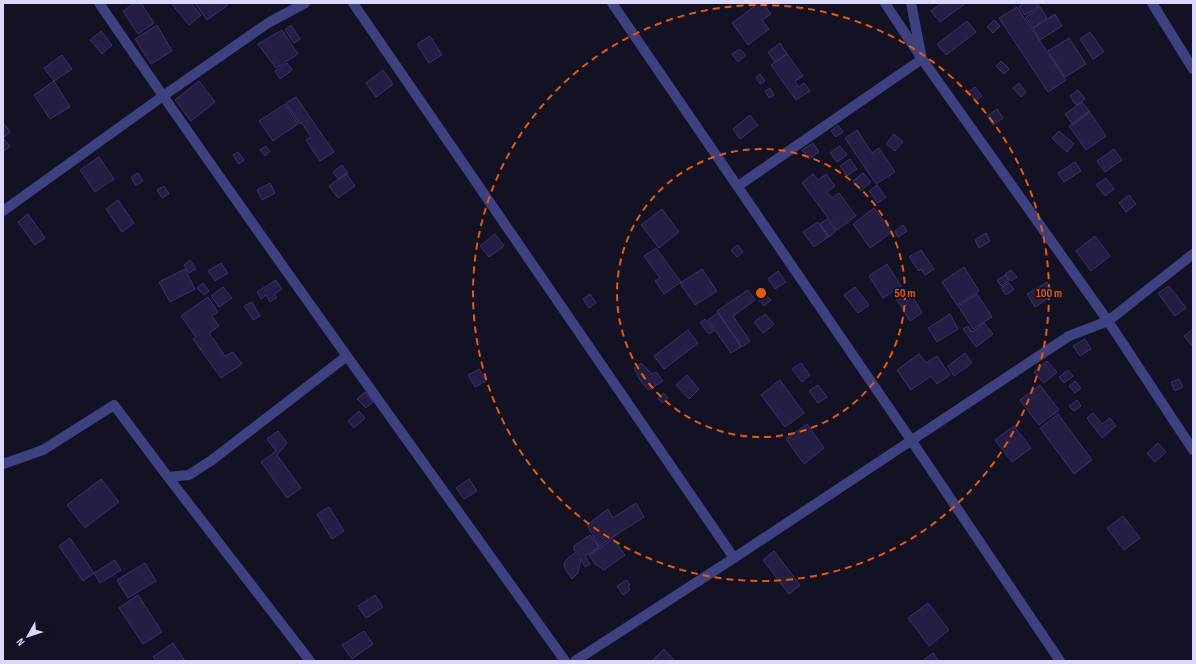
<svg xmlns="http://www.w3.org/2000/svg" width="1196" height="664" font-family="'Sofia Sans Condensed',sans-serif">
	<rect width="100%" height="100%" fill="#131124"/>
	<path fill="#241e44" stroke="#3b326e" d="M135,3H141L154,23L138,34L123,11Z
		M171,3H191L201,15L189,25Z
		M195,3H226L228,5L207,20Z
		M759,3H763L771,14L762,20L769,29L748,45L732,23Z
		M942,3H966L940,22L931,11Z
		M1024,3H1037L1039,6L1025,15L1019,7Z
		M1017,7L1066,80L1048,92L999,18Z
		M1040,7L1047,18L1033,28L1026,17Z
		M1055,14L1062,26L1040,40L1033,28Z
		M994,20L1000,26L993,33L987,27Z
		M967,21L976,32L946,55L937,44Z
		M157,25L172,51L151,64L135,39Z
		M291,25L300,39L294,43L285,30Z
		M282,30L298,54L276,68L258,44Z
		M101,31L112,45L102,54L90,40Z
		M1090,32L1104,52L1093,59L1080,39Z
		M430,36L442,55L429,63L417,44Z
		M1069,38L1086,64L1065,77L1048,51Z
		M780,43L787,54L775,62L768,52Z
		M740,49L746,55L738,62L732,54Z
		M787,54L803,76L795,81L799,87L804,83L810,91L796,100L771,65Z
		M62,55L72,69L54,81L44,68Z
		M1001,61L1009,69L1004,74L996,66Z
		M287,63L292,70L280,79L275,71Z
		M383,70L393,84L376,97L366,83Z
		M760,74L765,81L760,84L756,77Z
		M54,81L70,107L50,119L34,95Z
		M199,81L215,102L191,121L175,100Z
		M1019,83L1026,92L1021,97L1013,88Z
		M975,87L982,96L976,101L968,92Z
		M770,88L774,95L769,98L765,91Z
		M1078,90L1085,99L1076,105L1070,96Z
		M296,97L334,152L320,161L306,140L311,137L301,122L300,124L286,103Z
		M1082,102L1090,112L1073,125L1065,114Z
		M285,104L298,124L273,141L259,121Z
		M997,109L1003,118L993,125L987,116Z
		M1089,111L1106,136L1086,150L1069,126Z
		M750,115L758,125L740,139L733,129Z
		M3,123L10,132L3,138L10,146L3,152Z
		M838,125L843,132L836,137L831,131Z
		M857,130L872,153L879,148L895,172L876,184L845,138Z
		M1059,131L1074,144L1067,152L1052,138Z
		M894,134L903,142L895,151L886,144Z
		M813,143L819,152L809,159L802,150Z
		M266,146L270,151L265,156L260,150Z
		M840,146L847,155L837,162L830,153Z
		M1114,149L1122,160L1105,172L1097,161Z
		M238,152L244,160L239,164L233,155Z
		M99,157L114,179L95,192L80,170Z
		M850,159L857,169L847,176L840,166Z
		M1075,162L1081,171L1064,182L1058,173Z
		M342,165L348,173L339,180L333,172Z
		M138,173L143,181L136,186L131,177Z
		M346,173L355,186L338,198L329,186Z
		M863,173L871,182L861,191L853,181Z
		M813,174L818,180L826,174L835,186L827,192L832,198L839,193L856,216L837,230L802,183Z
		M1106,178L1114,189L1105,196L1096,185Z
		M270,183L275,193L262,200L257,190Z
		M877,185L886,197L878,203L869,191Z
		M164,186L169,194L162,198L157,190Z
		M1129,195L1136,204L1126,212L1119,203Z
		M118,200L134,223L122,232L106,209Z
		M874,208L892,232L870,248L853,224Z
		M662,209L679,232L659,248L641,225Z
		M28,214L45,238L35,245L18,222Z
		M827,219L836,231L829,237L820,224Z
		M818,222L828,237L814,247L803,232Z
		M903,225L907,231L898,237L895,231Z
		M986,233L990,241L979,248L975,240Z
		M495,234L504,246L489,257L480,246Z
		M1095,236L1110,256L1091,271L1076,251Z
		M738,245L743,252L737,257L731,250Z
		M656,248L681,282L664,294L655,281L660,278L644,256Z
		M921,250L934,269L925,275L921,269L919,271L909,257Z
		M190,260L196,269L189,273L184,265Z
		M221,263L228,273L215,281L208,271Z
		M887,264L901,286L883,298L869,276Z
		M964,267L979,291L957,305L942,282Z
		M185,269L195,289L170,302L159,282Z
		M702,269L717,291L695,305L680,283Z
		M1011,270L1017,277L1011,281L1005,274Z
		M778,271L786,282L775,289L768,279Z
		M1005,275L1009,281L1001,286L997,280Z
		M276,280L282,289L274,294L277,297L270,302L266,295L261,299L257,292Z
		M1047,282L1055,294L1035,307L1027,294Z
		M203,283L209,291L204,295L197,288Z
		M1009,283L1014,289L1006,295L1001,288Z
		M1169,286L1186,308L1175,316L1158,293Z
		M223,287L232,298L219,307L211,296Z
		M855,287L869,305L858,313L844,295Z
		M748,290L755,300L733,316L750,341L742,347L717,311Z
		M909,290L922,313L910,321L896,298Z
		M590,294L596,303L589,308L583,299Z
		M977,294L992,317L973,329L958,306Z
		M766,295L771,300L764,306L759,300Z
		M208,297L218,312L212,316L219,326L209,333L225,356L233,352L242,364L221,378L193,339L196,337L181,316Z
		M252,302L260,316L253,320L244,306Z
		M718,313L741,347L731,353L708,320Z
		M765,314L774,324L763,333L754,322Z
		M950,314L958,329L937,342L928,328Z
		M705,319L714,331L709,334L700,323Z
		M984,323L993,334L976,347L963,329L968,326L972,332Z
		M1193,329V347L1184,336Z
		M688,330L698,343L664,369L654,356Z
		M1085,339L1091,349L1080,356L1073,346Z
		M965,353L972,363L954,376L948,366Z
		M919,354L926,363L937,356L950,375L937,384L931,376L911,390L897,370Z
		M1047,361L1057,372L1044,383L1034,372Z
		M641,363L652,374L656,372L663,381L648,390L640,380L634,368Z
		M801,363L810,375L802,382L792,369Z
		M479,369L486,381L475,387L468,375Z
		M1068,370L1073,376L1064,383L1059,377Z
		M687,375L699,389L689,399L676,385Z
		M1179,379L1183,387L1175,391L1171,382Z
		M780,380L804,413L785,427L761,395Z
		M1075,381L1081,388L1075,393L1069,386Z
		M818,385L827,397L818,403L809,391Z
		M1040,385L1059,410L1039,425L1020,400Z
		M365,392L373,402L366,408L357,399Z
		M664,393L668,398L662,403L658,398Z
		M1077,400L1081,406L1074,411L1069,406Z
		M359,411L365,418L354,428L348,421Z
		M1093,413L1102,424L1110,418L1116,426L1102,438L1087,418Z
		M1058,414L1092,460L1074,474L1040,428Z
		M807,424L824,448L804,464L786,439Z
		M1014,426L1031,448L1012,462L995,440Z
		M278,431L287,443L277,455L301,488L287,498L261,462L276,451L267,439Z
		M1158,443L1166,452L1155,462L1147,453Z
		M101,479L119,502L85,528L67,505Z
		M469,479L477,491L464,499L456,488Z
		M636,503L644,517L599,546L587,525L608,509L613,518Z
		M329,507L344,531L332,539L317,514Z
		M1123,516L1140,538L1124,550L1107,528Z
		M590,535L599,547L585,556L590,564L585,567L581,559L578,573L572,579L565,569L564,563L568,558L576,552L574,550V546Z
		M70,538L94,573L83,581L59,546Z
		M613,539L625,555L604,570L595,564L589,555Z
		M774,551L800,585L789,594L763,560Z
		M115,560L121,570L100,583L94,573Z
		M145,563L156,581L128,598L117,580Z
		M627,580L630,585L628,587L630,590L623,595L617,586Z
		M138,595L162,632L143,644L119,608Z
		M375,595L383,607L366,618L358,606Z
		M928,603L949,630L929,646L908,618Z
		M364,631L373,644L352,659L342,645Z
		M173,643L185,661H156L153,657Z
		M664,649L675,661H652Z
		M933,653L939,661H922Z"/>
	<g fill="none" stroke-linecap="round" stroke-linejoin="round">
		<path stroke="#3f407f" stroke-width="10" d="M99,3C251,225 409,442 565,661
			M353,3L734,558
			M612,3L911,440L1060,661
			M885,3L922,59L1108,321L1193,450
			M1152,3L1193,69
			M738,186L922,59L911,3
			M3,211L163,96L268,23L305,3
			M3,464L43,450L114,405L168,477L189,475L212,460L347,356
			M168,477L310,661
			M575,661L734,558L1069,336L1108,321L1193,254"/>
	</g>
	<g fill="none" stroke="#e8590c" stroke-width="2" stroke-dasharray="7 5">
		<circle cx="761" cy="293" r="144"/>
		<circle cx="761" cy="293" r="288"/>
	</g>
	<circle cx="761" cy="293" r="6" fill="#e8590c" stroke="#131124" stroke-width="2"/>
	<g font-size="12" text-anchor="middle" font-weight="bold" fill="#e8590c" stroke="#131124" stroke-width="3.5" stroke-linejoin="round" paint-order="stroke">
		<text x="905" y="297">50 m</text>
		<text x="1049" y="297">100 m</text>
	</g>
	<rect width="1196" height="664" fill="none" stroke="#d9d7fc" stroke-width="8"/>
	<g transform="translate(28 636) rotate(231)" stroke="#131124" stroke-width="3" paint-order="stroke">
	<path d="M0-3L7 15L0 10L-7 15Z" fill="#d9d7fc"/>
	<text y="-6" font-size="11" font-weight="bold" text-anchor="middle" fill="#d9d7fc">N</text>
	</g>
</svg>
